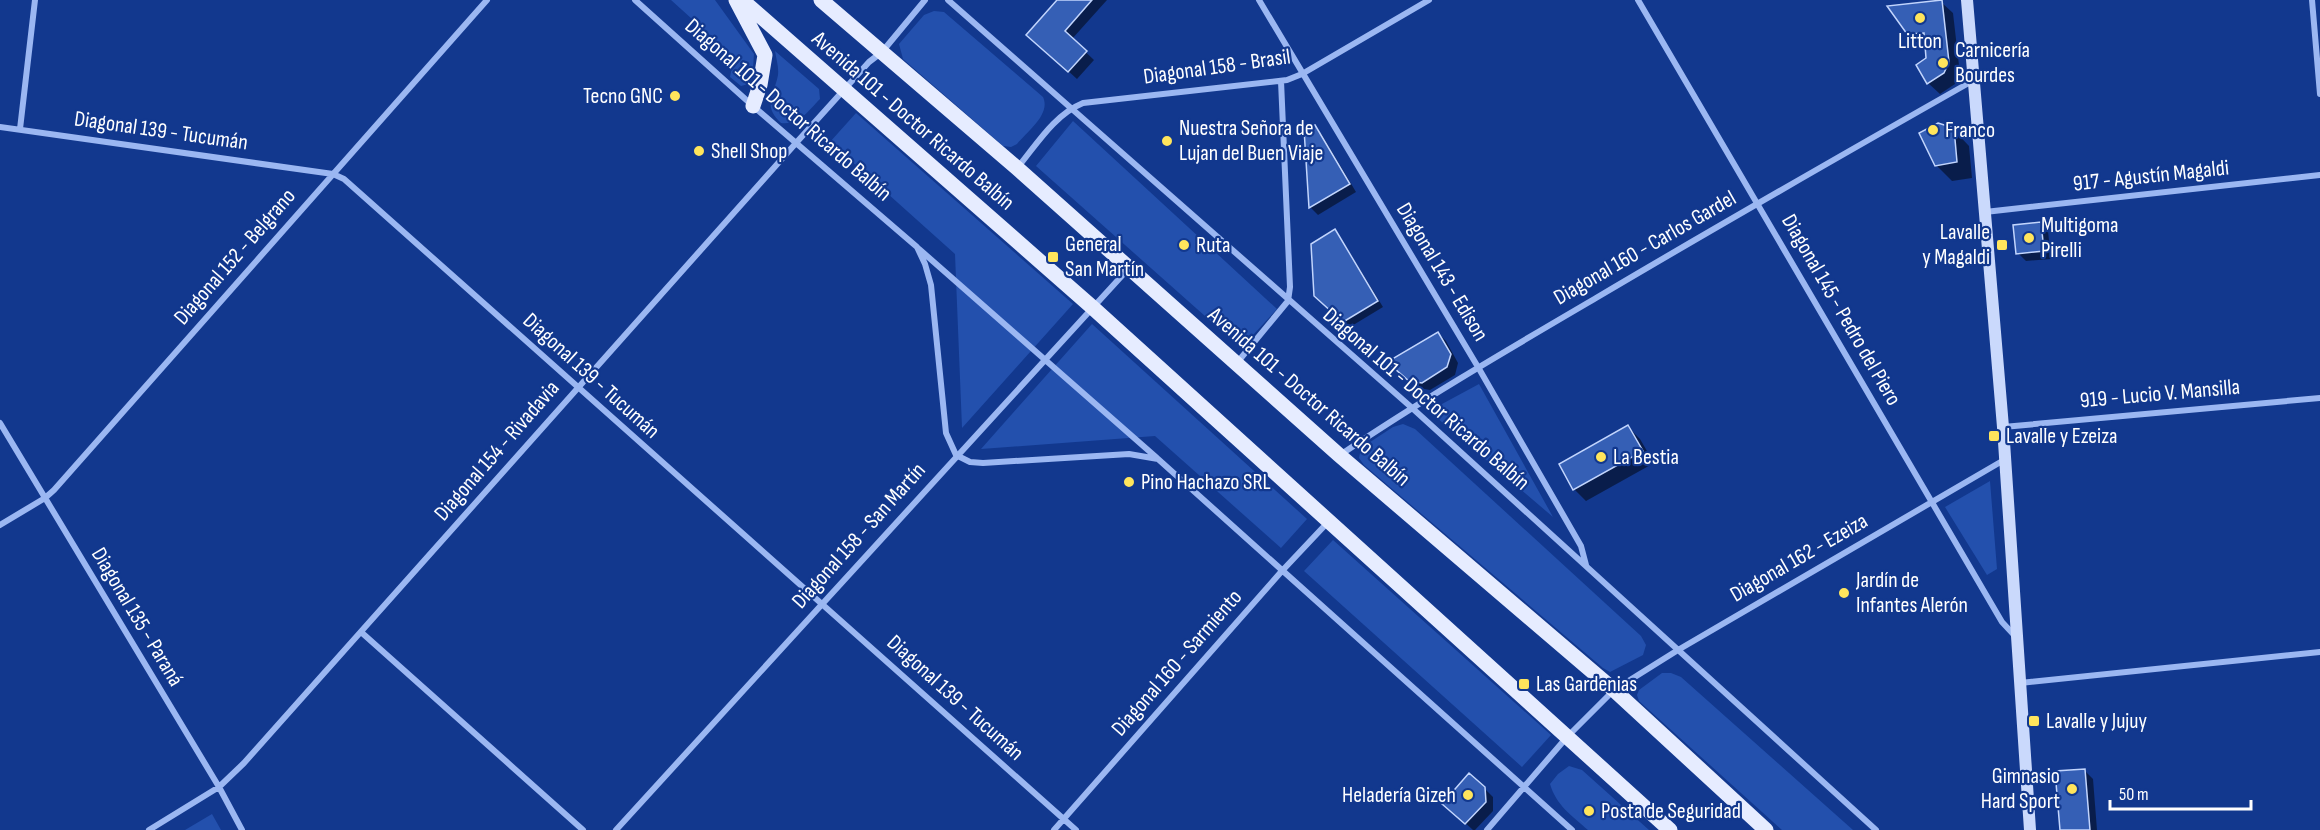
<svg xmlns="http://www.w3.org/2000/svg" width="2320" height="830" font-family="'Sofia Sans Condensed',sans-serif">
	<rect width="100%" height="100%" fill="#12388e"/>
	<path fill="#2350ad" d="M671,0H715L754,54L752,83L741,86L730,77L734,57Z
		M934,11L944,12L1043,97C1051,114 1028,131 1017,144L1011,147L1003,146L903,59L899,44L924,15Z
		M775,51L819,89L820,99C808,111 800,125 781,123C762,105 774,96 778,75C779,67 776,58 775,51Z
		M856,113L1073,304L962,428L955,254L830,142Z
		M1073,121L1277,309L1241,348L1036,166Z
		M1092,324L1307,519L1281,548L1155,436L981,449Z
		M1479,384L1553,517L1429,411Z
		M1403,424L1415,429L1641,636L1646,645L1643,655L1610,672L1603,668L1364,465L1359,458L1361,448L1393,427Z
		M1990,481L1997,569L1987,575L1945,507Z
		M1333,540L1551,735L1522,767L1304,571Z
		M1662,673H1671L1681,677L1853,830H1782L1639,701L1637,695L1639,690Z
		M1569,766L1582,770L1649,830H1588C1572,816 1556,805 1550,784L1558,774Z
		M212,814L221,830H185Z"/>
	<path fill="#0007" d="M1059,0H1107L1072,39L1094,60L1077,79L1036,42Z
		M1941,2L1953,13L1960,74L1955,84L1940,94L1928,83L1926,45H1920L1908,33Z
		M1314,127L1322,135L1356,192L1318,215L1310,207Z
		M1953,129L1969,146L1972,178L1952,181L1936,165Z
		M2040,223L2048,231L2051,259L2026,261L2018,253Z
		M1335,231L1340,237L1383,307L1350,327L1322,302Z
		M1438,333L1446,341L1458,363L1455,375L1430,390L1419,388L1397,369Z
		M1628,427L1640,439L1654,463L1586,501L1574,489Z
		M2085,771L2093,779L2097,830H2062Z
		M1484,788L1493,797V811L1475,830H1473L1452,811Z"/>
	<path fill="#355fb5" stroke="#c2d5fd" stroke-width="1.5" d="M1057,0H1092L1065,31L1087,51L1068,72L1026,35Z
		M1942,0L1949,62L1944,73L1927,84L1916,65L1926,58L1924,33L1907,34L1887,6Z
		M1938,123L1954,128L1957,162L1935,166L1919,133Z
		M1315,125L1350,184L1309,208L1304,129Z
		M2041,222L2044,251L2016,254L2013,225Z
		M1335,229L1378,301L1343,322L1314,296L1311,244Z
		M1438,332L1451,354L1447,367L1422,383L1409,381L1387,362Z
		M1628,425L1643,451L1573,490L1559,464Z
		M2085,769L2090,830H2060L2055,771Z
		M1469,773L1485,787L1486,802L1465,824L1442,804Z"/>
	<g fill="none" stroke-linecap="round" stroke-linejoin="round">
		<path stroke="#9bb7f2" stroke-width="6" d="M635,0L753,106L917,247L925,264L931,285L946,433L956,455L970,462L983,463L1129,454L1158,459L1572,830
			M948,0L1411,407L1876,830
			M1259,0L1478,367L1581,546L1586,565
			M1638,0L2002,622L2015,636
			M2312,0L2320,94
			M0,127L333,174L344,179L1076,830
			M20,129L35,0
			M1018,167C1037,144 1054,115 1083,103L1287,80L1302,74L1429,0
			M1985,212L2320,175
			M919,249L1157,458
			M1236,364L1288,301L1290,287L1281,81
			M0,423L219,787L242,830
			M2003,427L2320,398
			M1340,455C1423,399 1509,349 1596,298C1721,224 1847,152 1974,80
			M0,525L45,498L54,490L487,0
			M361,632L583,830
			M2020,683L2320,652
			M149,830L219,787L244,763L796,143L869,62L882,52L925,0
			M616,830L1129,268
			M1054,830L1281,572L1329,521
			M1487,830L1567,737L1614,690L1678,650L2004,460"/>
		<path stroke="#cad9fc" stroke-width="12" d="M1967,0L2003,427L2030,830"/>
		<path stroke="#e6ecff" stroke-width="15" d="M736,0L765,55L760,85L753,106
			M742,0L1092,307L1670,830
			M821,0L1017,168L1339,455L1614,690L1766,830"/>
	</g>
	<g fill="#ffe55c" stroke="#12388e" stroke-width="2">
		<circle cx="1920" cy="18" r="6"/>
		<circle cx="1943" cy="63" r="6"/>
		<circle cx="675" cy="96" r="6"/>
		<circle cx="1933" cy="130" r="6"/>
		<circle cx="1167" cy="141" r="6"/>
		<circle cx="699" cy="151" r="6"/>
		<circle cx="2029" cy="238" r="6"/>
		<circle cx="1184" cy="245" r="6"/>
		<rect x="1996" y="239" width="12" height="12" rx="3"/>
		<rect x="1047" y="251" width="12" height="12" rx="3"/>
		<rect x="1988" y="430" width="12" height="12" rx="3"/>
		<circle cx="1601" cy="457" r="6"/>
		<circle cx="1129" cy="482" r="6"/>
		<circle cx="1844" cy="593" r="6"/>
		<rect x="1518" y="678" width="12" height="12" rx="3"/>
		<rect x="2028" y="715" width="12" height="12" rx="3"/>
		<circle cx="2072" cy="789" r="6"/>
		<circle cx="1468" cy="795" r="6"/>
		<circle cx="1589" cy="811" r="6"/>
	</g>
	<g text-anchor="middle" dominant-baseline="central" stroke-width="4.5" stroke-linejoin="round" paint-order="stroke">
		<g font-size="22" fill="#fff" stroke="#12388e" text-anchor="start">
			<text x="1920" y="41" text-anchor="middle">Litton</text>
			<text x="1955" y="50">Carnicería<tspan x="1955" dy="25">Bourdes</tspan></text>
			<text x="663" y="96" text-anchor="end">Tecno GNC</text>
			<text x="1179" y="128">Nuestra Señora de<tspan x="1179" dy="25">Lujan del Buen Viaje</tspan></text>
			<text x="1945" y="130">Franco</text>
			<text x="711" y="151">Shell Shop</text>
			<text x="2041" y="225">Multigoma<tspan x="2041" dy="25">Pirelli</tspan></text>
			<text x="1990" y="232" text-anchor="end">Lavalle<tspan x="1990" dy="25">y Magaldi</tspan></text>
			<text x="1065" y="244">General<tspan x="1065" dy="25">San Martín</tspan></text>
			<text x="1196" y="245">Ruta</text>
			<text x="2006" y="436">Lavalle y Ezeiza</text>
			<text x="1613" y="457">La Bestia</text>
			<text x="1141" y="482">Pino Hachazo SRL</text>
			<text x="1856" y="580">Jardín de<tspan x="1856" dy="25">Infantes Alerón</tspan></text>
			<text x="1536" y="684">Las Gardenias</text>
			<text x="2046" y="721">Lavalle y Jujuy</text>
			<text x="2060" y="776" text-anchor="end">Gimnasio<tspan x="2060" dy="25">Hard Sport</tspan></text>
			<text x="1456" y="795" text-anchor="end">Heladería Gizeh</text>
			<text x="1601" y="811">Posta de Seguridad</text>
		</g>
		<g font-size="22" fill="#fff" stroke="#12388e">
			<text transform="translate(1217 67) rotate(-8)">Diagonal 158 - Brasil</text>
			<text transform="translate(788 110) rotate(41)">Diagonal 101 - Doctor Ricardo Balbín</text>
			<text transform="translate(913 121) rotate(41)">Avenida 101 - Doctor Ricardo Balbín</text>
			<text transform="translate(161 131) rotate(8)">Diagonal 139 - Tucumán</text>
			<text transform="translate(2151 176) rotate(-6)">917 - Agustín Magaldi</text>
			<text transform="translate(1645 248) rotate(-30)">Diagonal 160 - Carlos Gardel</text>
			<text transform="translate(235 257) rotate(-49)">Diagonal 152 - Belgrano</text>
			<text transform="translate(1442 272) rotate(59)">Diagonal 143 - Edison</text>
			<text transform="translate(1841 310) rotate(60)">Diagonal 145 - Pedro del Piero</text>
			<text transform="translate(591 376) rotate(42)">Diagonal 139 - Tucumán</text>
			<text transform="translate(2160 394) rotate(-5)">919 - Lucio V. Mansilla</text>
			<text transform="translate(1309 397) rotate(41)">Avenida 101 - Doctor Ricardo Balbín</text>
			<text transform="translate(1426 399) rotate(41)">Diagonal 101 - Doctor Ricardo Balbín</text>
			<text transform="translate(497 451) rotate(-49)">Diagonal 154 - Rivadavia</text>
			<text transform="translate(859 536) rotate(-48)">Diagonal 158 - San Martín</text>
			<text transform="translate(1799 558) rotate(-30)">Diagonal 162 - Ezeiza</text>
			<text transform="translate(137 617) rotate(59)">Diagonal 135 - Paraná</text>
			<text transform="translate(1177 663) rotate(-49)">Diagonal 160 - Sarmiento</text>
			<text transform="translate(955 698) rotate(42)">Diagonal 139 - Tucumán</text>
		</g>
	</g>
	<path d="M2110 800v9h141v-9" fill="none" stroke="#ffffff" stroke-width="3"/>
	<text x="2119" y="800" font-size="18" fill="#ffffff" stroke="#12388e" stroke-width="4.5" paint-order="stroke">50 m</text>
</svg>
